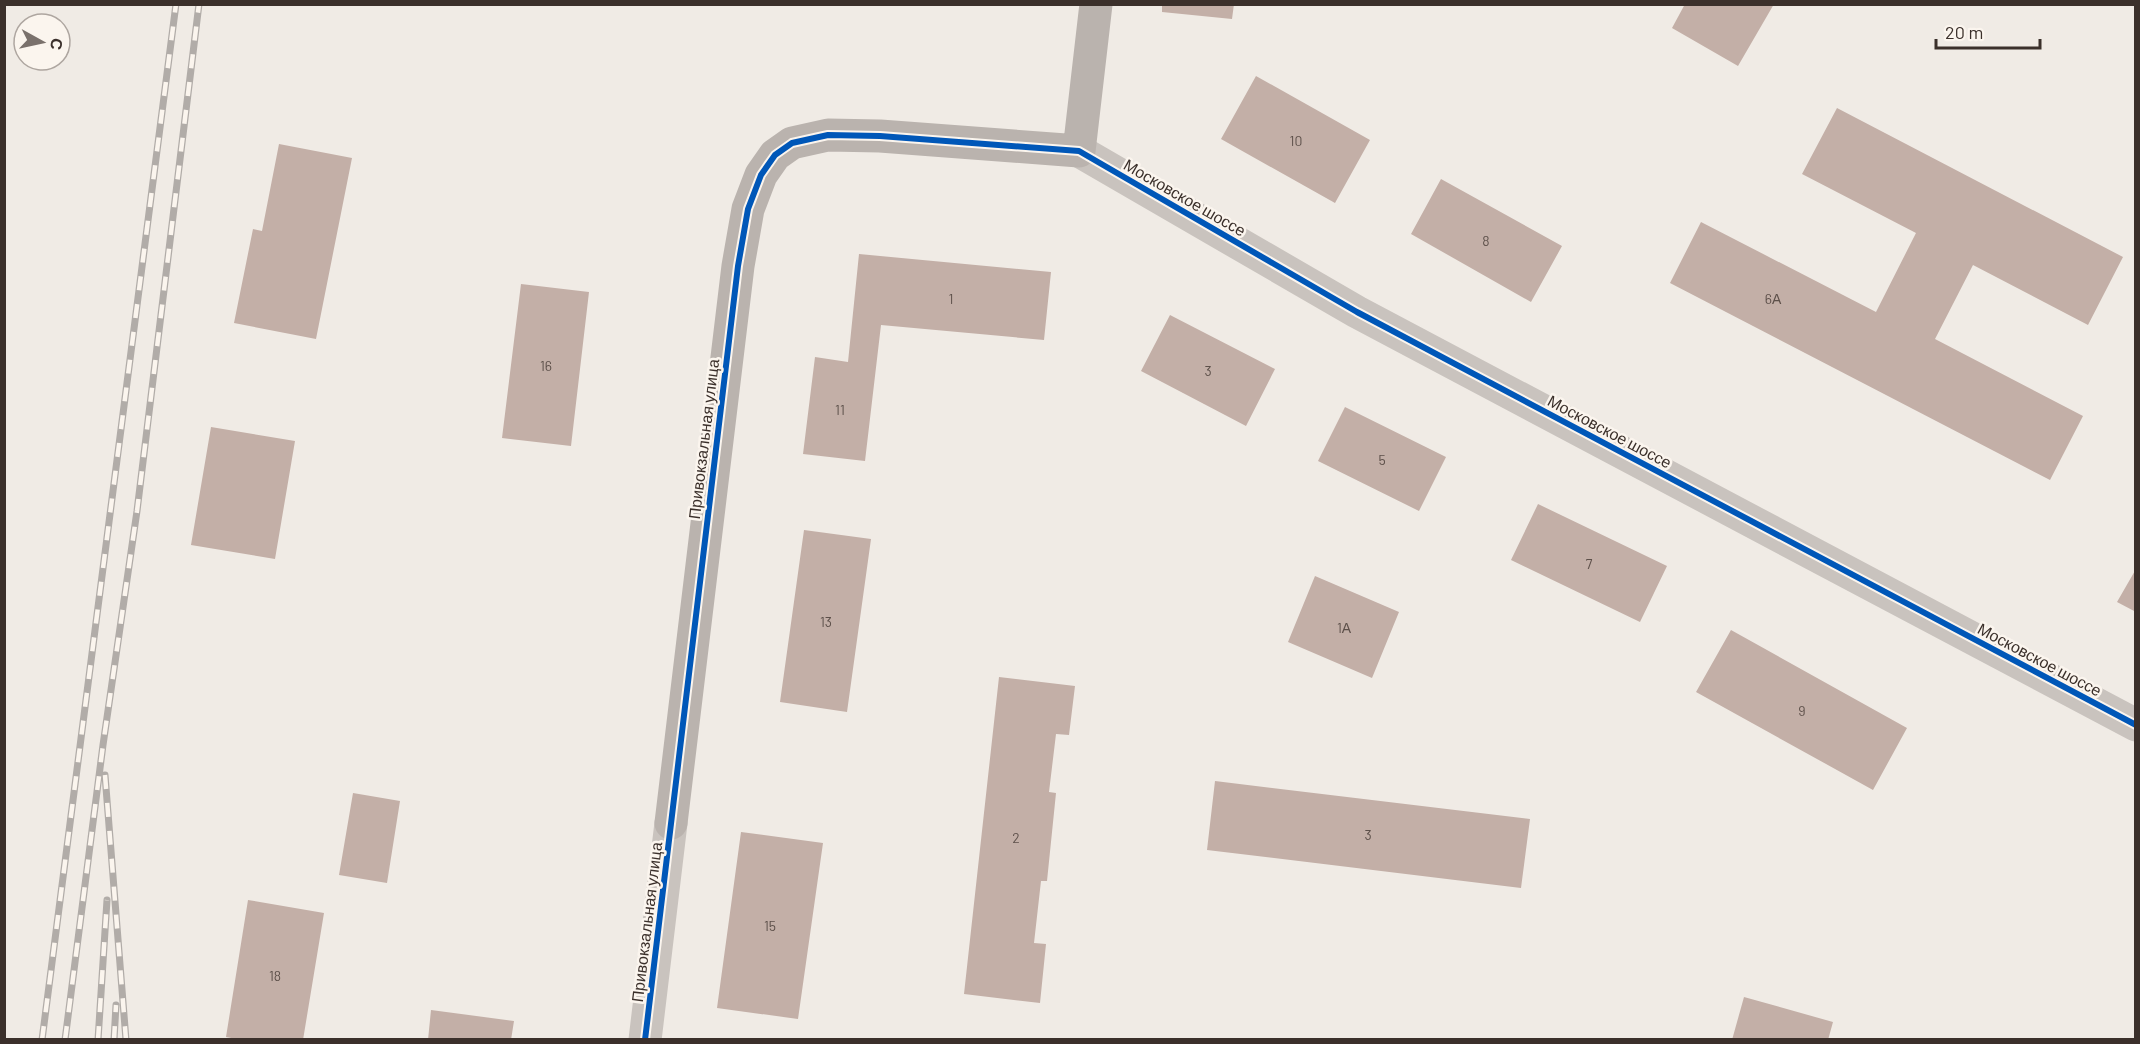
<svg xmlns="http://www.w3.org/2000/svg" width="2140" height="1044" font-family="Barlow,sans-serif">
	<rect width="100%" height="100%" fill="#f0ebe5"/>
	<path fill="#c3afa7" d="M1162,4H1234L1232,19L1162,12Z
		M1685,4H1774L1738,66L1672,28Z
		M1256,76L1370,140L1335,203L1221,139Z
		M1837,108L2123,257L2088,325L1973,265L1935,339L2083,416L2050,480L1670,283L1701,222L1876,312L1916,233L1802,174Z
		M279,144L352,158L316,339L234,323L253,229L262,231Z
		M1441,179L1562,246L1531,302L1411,234Z
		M859,254L1051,272L1044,340L881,325L865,461L803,454L815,357L848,362Z
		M521,284L589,292L571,446L502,438Z
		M1170,315L1275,369L1246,426L1141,371Z
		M1345,407L1446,457L1419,511L1318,461Z
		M211,427L295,441L275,559L191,545Z
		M1538,504L1667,566L1640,622L1511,560Z
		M804,530L871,539L847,712L780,702Z
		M2136,569V612L2117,602Z
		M1315,576L1399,612L1372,678L1288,642Z
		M1731,630L1907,728L1873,790L1696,692Z
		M999,677L1075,686L1069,735L1056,734L1049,792L1056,793L1047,881H1041L1034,943L1046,944L1040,1003L964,994Z
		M1215,781L1530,819L1521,888L1207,850Z
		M353,793L400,801L387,883L339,875Z
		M741,832L823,843L798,1019L717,1008Z
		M248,900L324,913L303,1040H242L226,1037Z
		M1744,997L1833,1022L1828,1040H1732Z
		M431,1010L514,1021L511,1040H428Z"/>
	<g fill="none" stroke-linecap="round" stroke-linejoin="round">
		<path stroke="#c9c3be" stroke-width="33" d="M1079,151L1357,312L2136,725
			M645,1040L671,823"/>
		<path stroke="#bab3ae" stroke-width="33" d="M671,823L738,266L748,209L761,175L775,155L792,143L828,135L880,136L1079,151L1096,4"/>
		<g stroke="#b1aca8" stroke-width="7">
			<path id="rail" d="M105,775L126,1040
				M42,1040L176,4
				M65,1040L103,745L137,511L199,4
				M98,1040L107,900
				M114,1040L116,1005"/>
		</g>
		<use href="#rail" stroke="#fbf5ee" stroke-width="4.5" stroke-dasharray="14" stroke-linecap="butt"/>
		<g stroke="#fbf5ee" stroke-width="10">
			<path id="cycleway" d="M645,1040L738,266L748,209L761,175L775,155L792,143L828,135L880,136L1079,151L1357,312L2136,725"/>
		</g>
		<use href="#cycleway" stroke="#0057b8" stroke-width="6"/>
	</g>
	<g text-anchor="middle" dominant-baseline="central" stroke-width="5" stroke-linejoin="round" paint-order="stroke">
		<g font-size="14" fill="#5d504a">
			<text x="1296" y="140">10</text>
			<text x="1486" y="240">8</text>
			<text x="951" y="298">1</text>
			<text x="1773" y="298">6А</text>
			<text x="546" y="365">16</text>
			<text x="1208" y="370">3</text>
			<text x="840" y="409">11</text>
			<text x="1382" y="459">5</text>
			<text x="1589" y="563">7</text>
			<text x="826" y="621">13</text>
			<text x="1344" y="627">1А</text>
			<text x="1802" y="710">9</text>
			<text x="1368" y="834">3</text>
			<text x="1016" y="837">2</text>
			<text x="770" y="925">15</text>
			<text x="275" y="975">18</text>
		</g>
		<g font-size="16" fill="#3b302b" stroke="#fbf5ee">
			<text transform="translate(1185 197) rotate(30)">Московское шоссе</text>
			<text transform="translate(1610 431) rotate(28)">Московское шоссе</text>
			<text transform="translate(703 439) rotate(-83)">Привокзальная улица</text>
			<text transform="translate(2040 659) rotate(28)">Московское шоссе</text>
			<text transform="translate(646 922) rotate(-83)">Привокзальная улица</text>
		</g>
	</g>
	<rect width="2140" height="1044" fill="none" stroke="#3b302b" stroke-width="12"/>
	<g transform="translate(42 42) rotate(98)"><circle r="28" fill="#fbf5ee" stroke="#aea6a0" stroke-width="1.5"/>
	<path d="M0-4.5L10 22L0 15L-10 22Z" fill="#7a716c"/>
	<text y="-9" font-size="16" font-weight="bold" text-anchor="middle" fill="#3b302b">С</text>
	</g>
	<path d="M1936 39v9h104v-9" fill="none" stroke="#3b302b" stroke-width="3"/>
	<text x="1945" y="39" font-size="18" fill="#3b302b" stroke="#fbf5ee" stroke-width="4.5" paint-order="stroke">20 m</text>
</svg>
